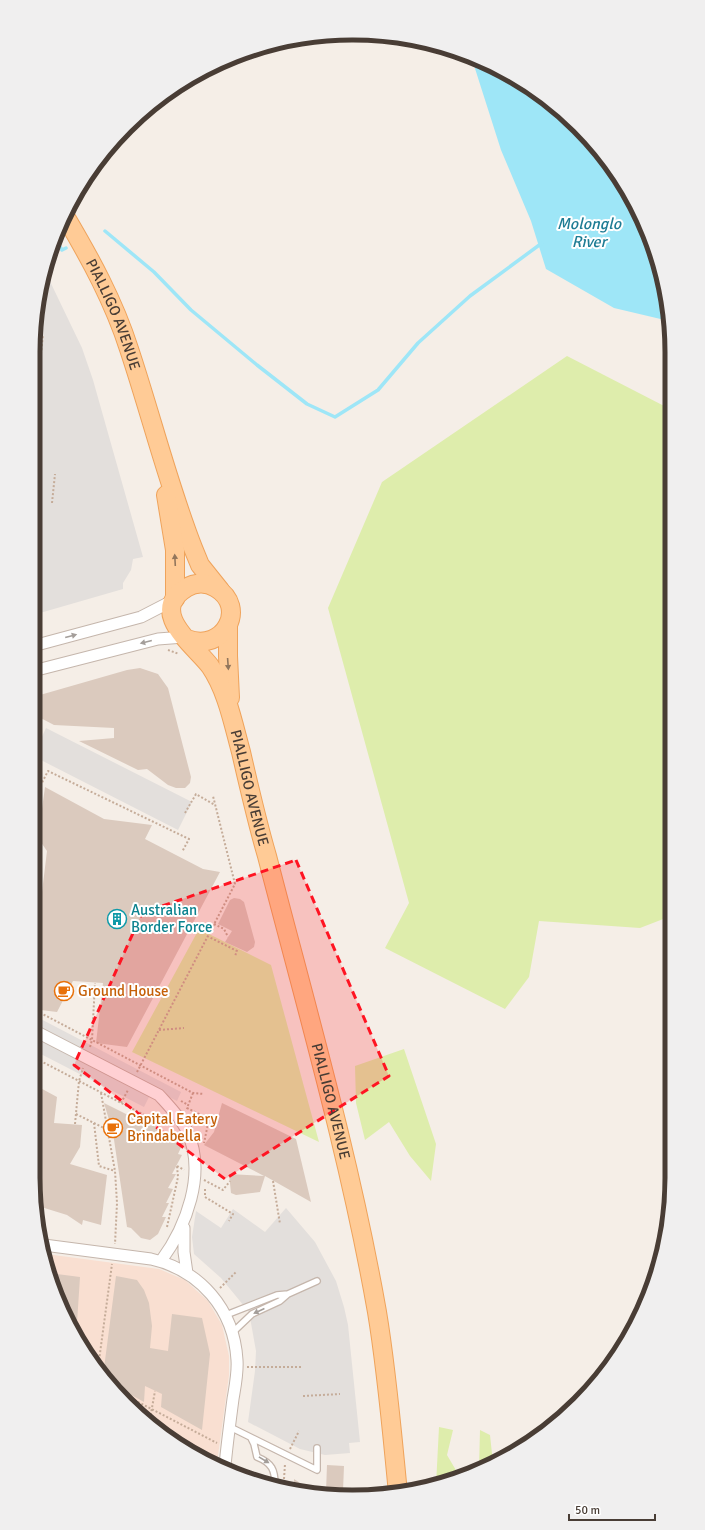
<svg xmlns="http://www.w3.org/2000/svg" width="705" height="1530" font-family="Signika,sans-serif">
	<rect width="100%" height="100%" fill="#f5eee7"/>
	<path fill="#f9dfd1" d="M46,1254L159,1269L185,1280L208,1301L222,1325L229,1356V1375L217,1463L193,1454L112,1388L76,1337L50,1280Z"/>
	<path fill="#deedac" d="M567,356L670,409L671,916L640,928L539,921L529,977L505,1009L385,948L409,903L328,608L382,482Z
		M199,929L271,965L319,1142L132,1052Z
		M404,1049L436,1144L431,1181L410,1156L389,1122L365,1140L356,1103L355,1066Z
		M439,1427L453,1430L447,1455L457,1472L470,1474L455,1480L436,1485Z
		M480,1430L490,1435L493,1463L479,1469Z"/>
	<path fill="#e3dfdc" d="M45,271L82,348L93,380L143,557L133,559L131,570L123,583V589L33,615V352L39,290Z
		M46,728L192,802L178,830L33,756Z
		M33,1015L181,1092L177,1101L153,1089L144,1107L33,1050Z
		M286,1208L315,1242L336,1281L344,1307L348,1325L360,1442L349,1443L350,1453L325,1455L300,1449L248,1422L255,1371L256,1351L249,1312L221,1278L194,1254L192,1237L196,1211L221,1228L233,1209L265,1232Z"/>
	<path fill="#9ee6f7" d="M471,56L547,99L606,158L648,230L669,311V321L614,308L546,269L531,221L501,150Z"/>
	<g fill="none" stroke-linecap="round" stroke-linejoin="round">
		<path stroke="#9ee6f7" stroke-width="3.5" d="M105,231L154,272L191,310L257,365L307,404L335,417L378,390L418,343L470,296L542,243
			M55,239L62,250L66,248"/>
	</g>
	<path fill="#dbcabe" d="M140,668L158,674L168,688L191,777L190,783L185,788H176L168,785L147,769L138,770L79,741L114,738V728L54,725L33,714V697L127,670Z
		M45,787L104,819L152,825L145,839L203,869L220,872L127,1047L96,1043L103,983L73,981L57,1012L33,1009V966L47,851L38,838Z
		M234,898L240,899L244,902L255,942L254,947L247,952L225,942L232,931L218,924L230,900Z
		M33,1084L57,1097L54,1123L82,1125L80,1147L70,1164L107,1175L101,1225L83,1220L82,1225L67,1215L38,1206L33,1178Z
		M104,1103L146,1124L161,1128L159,1131L183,1143L178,1154L182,1155L172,1174H176L168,1188L173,1189L166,1203H169L162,1217H166L158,1234L150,1240L141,1238L131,1228L127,1227L113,1133Z
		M222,1103L296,1139L311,1202L265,1176L260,1192L236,1195L231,1193L229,1174L264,1176L204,1145L214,1132Z
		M49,1273L80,1277L77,1323L69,1322L50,1280Z
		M116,1276L137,1280L144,1290L149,1303L152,1326L150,1348L168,1351L172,1314L202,1318L210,1354L202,1430L161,1407L162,1394L145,1386L144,1402L108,1382L103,1376Z
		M327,1465L344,1466L343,1491L326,1492Z
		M294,1479L314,1492L294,1491Z"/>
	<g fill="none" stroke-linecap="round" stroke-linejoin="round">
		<g stroke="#c5b6ac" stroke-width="8">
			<path id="service" d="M226,1315L277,1295L288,1294
				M232,1333L252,1314L280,1301L288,1294L317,1281
				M230,1427L317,1470V1448
				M251,1438L254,1444L257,1457C272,1463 275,1470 275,1485"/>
		</g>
		<g stroke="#c5b6ac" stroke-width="13">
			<path id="minor" d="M33,646L141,617L174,600
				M33,671L158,639L184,637
				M33,1030L159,1095C169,1106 181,1118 187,1131C207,1173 186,1227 161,1261
				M184,1228V1252L187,1273
				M44,1245L151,1259C200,1270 234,1309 237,1360C238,1373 235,1387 233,1399C230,1422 227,1444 225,1466"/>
		</g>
		<g stroke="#efa35b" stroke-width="20">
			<g id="primary">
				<path id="s1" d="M65,216C90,258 114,302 129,349C151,415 168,484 193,548L200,565L220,590"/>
				<path d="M166,495L175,550V599"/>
				<path d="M228,625V656L230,698"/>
				<path id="s2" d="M187,639C224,653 248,607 216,588C207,582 195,582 186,588C147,612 195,646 210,666C227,691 233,723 241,752C249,787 257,822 267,856C306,1007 350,1158 377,1312C387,1372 392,1433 398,1493"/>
			</g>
		</g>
		<path stroke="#c5ac99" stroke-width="2" stroke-dasharray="2 2" stroke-linecap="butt" d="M38,382L43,335
			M52,503L55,474
			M168,650L179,654
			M33,800L48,771L189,839L182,852
			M185,813L196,794L215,805
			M214,924L224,929L228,937
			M207,936L237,951L235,956
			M33,1009L193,1093L204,1094
			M159,1030L184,1028
			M90,1047L92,1040L95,983
			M33,1057L150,1118
			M137,1072L235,884L213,796
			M101,1093L115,1171L117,1203L115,1244
			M193,1093L187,1108L209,1119L204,1143
			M181,1101L188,1105
			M121,1103L128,1090
			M76,1114L108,1130
			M94,1123L99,1166L115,1171
			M75,1124L79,1081L83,1068
			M177,1166L184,1170
			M204,1180L223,1190L230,1181
			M273,1181L280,1224
			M205,1189V1197L233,1214L229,1221
			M167,1227L178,1177L177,1166
			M220,1288L237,1271
			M247,1367H302
			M98,1368L112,1264
			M113,1389L217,1443
			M303,1396L340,1394
			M150,1419L155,1391
			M290,1449L299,1431
			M284,1479L285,1464"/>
		<use href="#service" stroke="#fff" stroke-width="5.5"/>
		<use href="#minor" stroke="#fff" stroke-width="11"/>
		<use href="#primary" stroke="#ffcb96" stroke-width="18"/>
	</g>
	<defs><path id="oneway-solid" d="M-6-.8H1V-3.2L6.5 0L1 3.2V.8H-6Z"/></defs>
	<g fill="#92765c">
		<use href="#oneway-solid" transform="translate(175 560) rotate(-93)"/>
		<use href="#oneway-solid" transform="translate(228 664) rotate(86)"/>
	</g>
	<g fill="#a49e9a">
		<use href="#oneway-solid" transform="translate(71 636) rotate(-15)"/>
		<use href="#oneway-solid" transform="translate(146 642) rotate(166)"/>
		<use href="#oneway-solid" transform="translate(259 1311) rotate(155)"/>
		<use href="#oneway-solid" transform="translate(264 1460) rotate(31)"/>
	</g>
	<path fill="#ff1422" fill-opacity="0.2" stroke="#ff1422" stroke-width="3" stroke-dasharray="8 5" stroke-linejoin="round" d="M296,860L389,1076L225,1179L74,1065L142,913Z"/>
	<defs>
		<g id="building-ring" transform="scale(1)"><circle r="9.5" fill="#fff" stroke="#0f9aa8" stroke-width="1.5"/><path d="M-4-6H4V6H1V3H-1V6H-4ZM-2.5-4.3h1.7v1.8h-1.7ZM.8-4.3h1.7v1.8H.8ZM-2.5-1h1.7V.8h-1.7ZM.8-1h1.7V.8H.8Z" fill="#0f9aa8"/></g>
		<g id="cafe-ring" transform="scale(1)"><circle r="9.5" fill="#fff" stroke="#e8710a" stroke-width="1.5"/><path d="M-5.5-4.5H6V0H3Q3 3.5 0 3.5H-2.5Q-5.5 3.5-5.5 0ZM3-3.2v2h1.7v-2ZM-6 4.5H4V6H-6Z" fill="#e8710a"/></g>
	</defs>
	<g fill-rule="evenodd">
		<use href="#building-ring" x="117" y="919"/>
		<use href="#cafe-ring" x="64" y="991"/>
		<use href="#cafe-ring" x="113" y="1128"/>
	</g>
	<g text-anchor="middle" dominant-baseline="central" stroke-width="4" stroke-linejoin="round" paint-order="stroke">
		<g font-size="15" fill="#493d35" stroke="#fff">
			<text stroke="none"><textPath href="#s1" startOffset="110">PIALLIGO AVENUE</textPath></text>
			<text stroke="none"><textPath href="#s2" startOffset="348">PIALLIGO AVENUE</textPath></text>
			<text stroke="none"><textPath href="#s2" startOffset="672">PIALLIGO AVENUE</textPath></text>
		</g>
		<g font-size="15" fill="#0d838f" stroke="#fff" text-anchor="start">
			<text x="131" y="910">Australian<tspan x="131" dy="17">Border Force</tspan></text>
		</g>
		<g font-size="15" fill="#c56008" stroke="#fff" text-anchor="start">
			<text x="78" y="991">Ground House</text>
			<text x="127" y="1119">Capital Eatery<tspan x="127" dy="17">Brindabella</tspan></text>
		</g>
		<g font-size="16" font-style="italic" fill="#1e7c94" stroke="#fff">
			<text x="589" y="224">Molonglo<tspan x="589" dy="18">River</tspan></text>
		</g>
	</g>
	<path d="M0 0H705V1530H0ZM352 40H353A312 312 0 0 1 665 352V1178A312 312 0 0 1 353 1490H352A312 312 0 0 1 40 1178V352A312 312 0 0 1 352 40Z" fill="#f0efef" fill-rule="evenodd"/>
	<path fill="none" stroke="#493d35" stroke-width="5" d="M352 40H353A312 312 0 0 1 665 352V1178A312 312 0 0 1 353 1490H352A312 312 0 0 1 40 1178V352A312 312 0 0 1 352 40Z"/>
	<path d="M569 1514v6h86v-6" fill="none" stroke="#493d35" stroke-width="2"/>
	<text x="575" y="1514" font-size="12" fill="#493d35" stroke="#ffffff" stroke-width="3" paint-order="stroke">50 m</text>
</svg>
